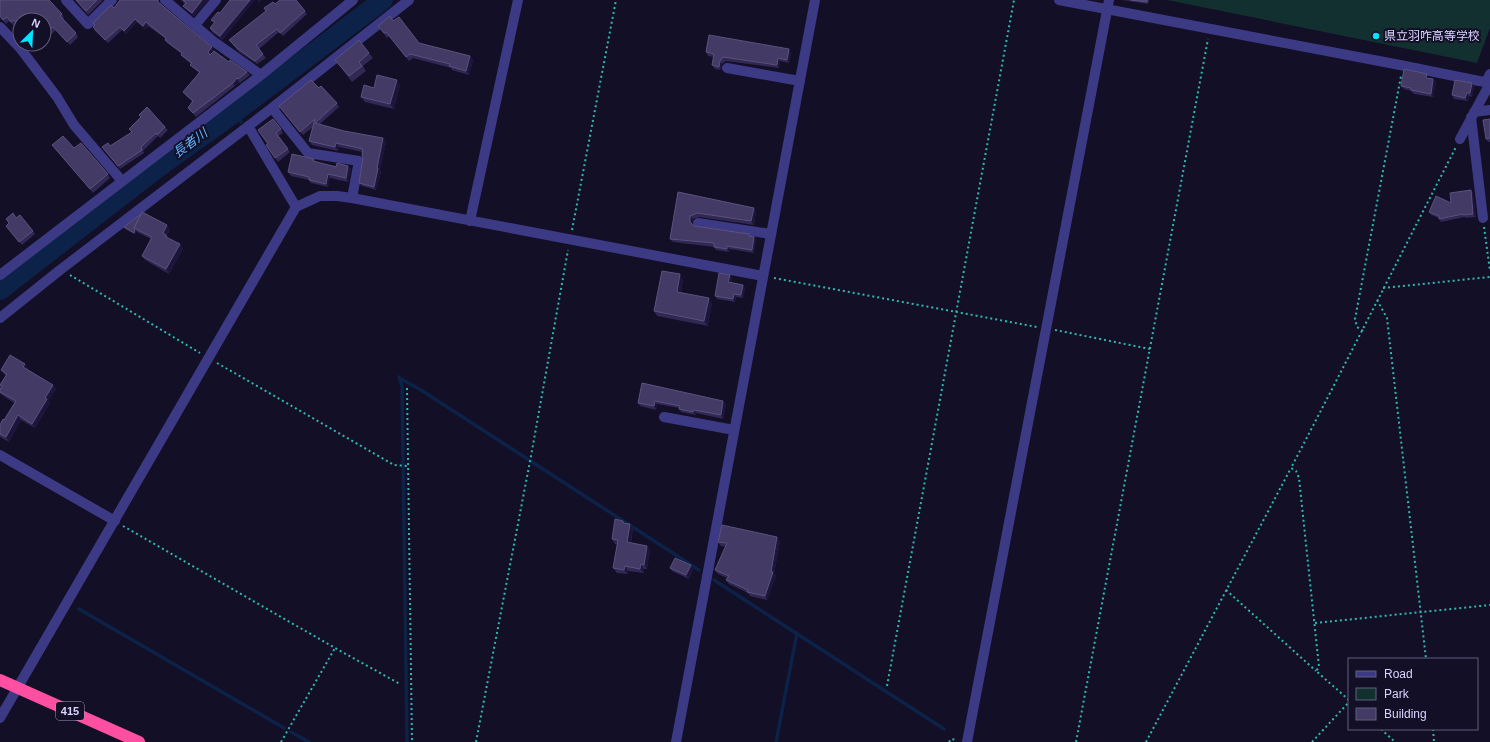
<svg xmlns="http://www.w3.org/2000/svg" width="1490" height="742" font-family="Helvetica,'Noto Sans JP',sans-serif">
	<rect width="100%" height="100%" fill="#130f26"/>
	<path fill="#12302f" d="M1167,0H1490V28L1477,63Z"/>
	<g fill="none" stroke-linecap="round" stroke-linejoin="round">
		<path stroke="#0c2248" stroke-width="3.5" d="M234,113L241,122
			M399,377L402,386L407,742
			M401,379L421,390L699,570
			M714,580L944,729
			M79,609L284,728
			M291,732L309,742
			M776,742L797,633"/>
		<path stroke="#0c2248" stroke-width="20" d="M0,290L160,166L234,113L383,0"/>
		<path stroke="#2fb8b0" stroke-width="2" stroke-dasharray="2 3" stroke-linecap="butt" d="M1484,227L1490,271
			M572,230L616,0
			M70,275L200,353
			M774,278L1037,327
			M1383,288L1490,277
			M1377,300L1387,318L1426,659
			M1055,330L1150,349
			M1363,331L1357,327L1355,319L1401,76
			M217,363L394,465L408,466
			M407,388L412,742
			M123,526L335,648L400,684
			M1226,590L1316,671
			M1315,623L1490,605
			M887,686L1014,0
			M1349,700L1316,671L1319,667L1299,478L1296,471L1291,468C1347,361 1401,254 1456,147
			M1381,729L1395,742
			M1433,729L1434,742
			M281,742L335,648
			M476,742L531,456L568,250
			M949,742L951,739L957,740
			M1076,742L1208,39
			M1146,742L1291,468
			M1312,742L1349,702"/>
		<path stroke="#3d3a85" stroke-width="10" d="M66,0L88,24L112,0
			M165,0L213,41L261,75
			M1059,0L1400,65L1479,81L1486,82L1490,74
			M195,25L216,0
			M0,27L20,48L57,97L74,125L122,181
			M727,68L800,81
			M272,108L308,153L359,161L352,198
			M1474,112L1490,110
			M1471,117L1483,218
			M248,126L296,207
			M1460,139L1488,87L1486,82
			M470,221L518,0
			M698,223L771,234
			M0,275L261,75L353,0
			M0,318L60,270L272,108L409,0
			M664,417L734,430
			M0,455L115,521
			M0,718L296,207L320,196H337L352,198L763,276
			M676,742L815,0
			M967,742L1109,0"/>
		<path stroke="#ff4fa3" stroke-width="12" d="M0,680L139,742"/>
	</g>
	<path fill="#312854" d="M0,0L62,14L64,18L63,19L76,33L78,37L70,45L56,30L44,41V20H20V28L16,24L14,26L9,21L6,24L0,17Z
		M75,0H103L88,15Z
		M181,0H208L194,16L186,9L183,6L185,4Z
		M1122,0H1149L1148,4Z
		M160,3L214,50L212,53L247,72L250,75L240,83L239,82L235,86L196,117L188,108L192,101L186,96L183,92L199,73L193,68L190,65L191,64L184,58L181,55L182,54L167,43L165,40L166,39L148,26L145,29L137,22L126,34L122,30L108,43L95,31L93,27L95,25L93,23L114,8Z
		M275,4L305,11L307,14L283,36L279,32L259,49L266,58L257,64L239,52L229,40Z
		M218,12L223,40L212,32L210,28L214,23L211,20Z
		M393,21L419,43L473,60L469,75L452,70L451,68L413,58L409,61L389,36L387,38L378,26Z
		M35,44H41L38,47Z
		M789,49L791,53L789,63L780,61L779,68L726,61L722,64L721,70L715,69L712,65L714,57L708,56L706,52Z
		M369,53L373,58L363,66L366,71L352,82L335,60Z
		M1429,78L1433,79L1436,82L1433,97L1414,94L1411,91L1404,89L1401,86Z
		M1472,83L1474,87L1472,97L1469,96L1468,101L1454,99L1452,95Z
		M400,85L394,109L365,102L361,97L374,88Z
		M319,88L337,103L339,107L320,124L344,131L383,138L386,142L380,170L381,172L376,190L362,186L359,183L363,158L362,152L339,147L338,151L312,145L309,141L313,127L303,135L279,106Z
		M139,115L165,127L168,130L160,138L158,136L143,151L144,153L120,169L102,147L110,146L132,132L129,129L141,117Z
		M1490,119V142H1488L1486,139Z
		M281,129L283,133L278,136L290,152L278,162L266,145L268,144L258,130Z
		M52,145L108,174L110,178L93,193Z
		M314,159L315,162L351,169L348,182L330,178L328,187L311,183L309,180L291,176L288,172Z
		M1471,190L1473,193L1476,217L1465,218V217L1441,222L1439,218L1431,215L1429,212L1451,203Z
		M678,192L756,211L754,225L699,217L693,219L692,224L694,226L754,237L756,240L754,253L730,249L729,252L716,250L714,247L673,242L670,239Z
		M144,212L170,230L167,235L169,239L180,244L183,249L169,274L145,260L142,256L151,239L137,232V231L135,234L125,229L124,227Z
		M16,218L33,231L35,234L22,245L6,226Z
		M730,275L732,278L731,282L743,285L745,288L743,298L736,297L735,302L717,299L715,296Z
		M683,279L681,292L712,303L708,326L657,316L654,311Z
		M28,368L27,369L53,385L56,389L48,401L50,403L35,428L21,420L9,442L0,437V425L4,420L14,403L2,395L0,393V389L1,387L0,385L6,376L4,374L1,370Z
		M642,383L726,404L723,419L696,413V415L681,412L679,408L657,404L656,410L640,406L638,403Z
		M625,523L633,528L631,543L647,546L650,550L647,569H644V573L628,571V574L617,573L613,568L617,544H615L612,539Z
		M777,537L780,541L774,574L776,576L767,600L750,596L748,593L729,584L726,580L727,578L718,574L715,570L726,547L721,546L718,542Z
		M670,568L693,569L689,579L672,571Z"/>
	<path fill="#1d163a" d="M202,0H208L194,16L192,13Z
		M250,0H255L223,40L220,36Z
		M257,0H261L260,3Z
		M135,19L137,22L126,34L124,31Z
		M146,22L148,26L145,29L143,26Z
		M212,47L214,50L210,56L208,52Z
		M789,49L791,53L789,63L787,60Z
		M470,56L473,60L469,75L466,71Z
		M778,58L780,61L779,68L777,65Z
		M720,61L722,64L721,70L719,67Z
		M237,78L239,82L235,86L233,83Z
		M1433,79L1436,82L1433,97L1431,94Z
		M397,80L400,85L394,109L390,104Z
		M1472,83L1474,87L1472,97L1470,93Z
		M1467,93L1469,96L1468,101L1465,98Z
		M383,138L386,142L380,170L381,172L376,190L374,187L377,168Z
		M336,143L339,147L338,151L335,147Z
		M348,166L351,169L348,182L346,178Z
		M328,174L330,178L328,187L326,184Z
		M1471,190L1473,193L1476,217L1473,214Z
		M754,208L756,211L754,225L751,221Z
		M690,216L693,219L692,226L690,222Z
		M167,225L170,230L167,235L169,239L168,241L163,233Z
		M135,229L137,231L135,234L134,233Z
		M754,237L756,240L754,253L752,250Z
		M180,244L183,249L169,274L166,269Z
		M727,246L730,249L729,252L727,249Z
		M680,274L683,279L680,296L677,292Z
		M730,275L732,278L730,285L728,282Z
		M743,285L745,288L743,298L741,295Z
		M734,294L736,297L735,302L733,299Z
		M709,298L712,303L708,326L704,321Z
		M25,364L28,368L26,371L23,367Z
		M53,385L56,389L48,401L50,403L35,428L32,424L45,398Z
		M655,401L657,404L656,410L654,406Z
		M723,401L726,404L723,419L721,415Z
		M694,410L696,413V415L693,412Z
		M18,415L21,420L9,442L6,437Z
		M630,524L633,528L630,547L627,542Z
		M777,537L780,541L774,574L776,576L767,600L765,596L771,572Z
		M647,546L650,550L647,569L644,565Z
		M641,564L644,569V573L640,569Z
		M691,565L693,569L689,579L686,575Z
		M625,566L628,571V574L624,570Z"/>
	<path fill="#433a66" stroke="#5a527e" d="M0,0H49L62,14L60,16L76,33L67,42L53,27L44,35V20H20V27L14,20L11,22L7,17L3,20L0,16Z
		M76,0H97L86,11Z
		M120,0H158V2L212,47L208,52L210,55L214,51L229,62L230,60L247,72L238,79L237,78L233,83L193,113L188,108L193,101L183,92L200,72L190,65L192,63L181,55L182,53L165,40L166,38L146,22L143,26L135,19L124,31L120,27L105,40L93,27L95,25L93,23L111,5L114,8Z
		M183,0H202L192,13L183,6L186,3Z
		M230,0H250L220,36L210,28L215,22L211,20L218,12L220,13Z
		M280,0H296L305,11L280,33L277,29L256,45L263,54L255,61L237,48L229,40L266,11L264,8L273,2L275,4Z
		M1131,0H1147V2Z
		M390,16L393,21L399,17L419,43L470,56L466,71L449,66L450,64L410,54L406,57L386,32L384,33L378,26Z
		M709,35L789,49L787,60L778,58L777,65L723,57L720,61L719,67L712,65L714,54L706,52Z
		M359,40L369,53L359,62L362,66L349,76L335,60Z
		M1404,69L1427,74L1426,78L1433,79L1431,94L1411,90V88L1401,86Z
		M377,75L397,80L390,104L361,97L364,85L374,88Z
		M311,80L319,88L321,86L337,103L315,123L344,131L383,138L377,168H378L374,187L359,183L363,158L362,154L363,149L336,143L335,147L309,141L315,119L300,132L279,106Z
		M1455,80L1472,83L1470,93H1467L1465,98L1452,95Z
		M147,107L165,127L157,135L156,133L141,147L142,150L118,166L102,147L108,143L110,146L132,132L129,129L141,117L139,115Z
		M273,119L281,129L276,133L288,149L275,158L266,145L268,144L258,130Z
		M1490,119V138L1486,139L1483,120Z
		M63,136L74,148L81,143L108,174L90,189L52,145Z
		M292,154L314,159L313,161L336,167L337,163L348,166L346,178L328,174L326,184L309,180V177L288,172Z
		M1471,190L1473,214L1463,215V214L1439,219V216L1429,212L1436,196L1451,203L1450,193Z
		M678,192L754,208L751,221L697,213L690,216V222L694,226L749,234V236L754,237L752,250L727,246V249L714,247V243L670,239Z
		M142,212L167,225L163,233L166,235V237L180,244L166,269L142,256L152,237L134,228Z
		M13,213L16,218L20,215L33,231L19,242L6,226L9,223L6,219Z
		M141,214L134,228L135,229L134,233L124,227Z
		M662,271L680,274L677,292L709,298L704,321L654,311Z
		M719,273L730,275L728,282L743,285L741,295L734,294L733,299L715,296Z
		M10,355L25,364L23,367L53,385L45,398L47,399L32,424L18,415L6,437L0,434V425L3,419L4,420L16,401L0,392V389L2,386L0,385L7,374L1,370Z
		M642,383L723,401L721,415L694,410L693,412L679,409L680,406L655,401L654,406L638,403Z
		M615,519L623,521V523L630,524L627,542L647,546L644,565L641,564L640,569L625,566L624,570L613,568L618,540L612,539Z
		M722,525L777,537L771,572H773L765,596L747,592L748,590L726,580L729,576L715,570L727,543L718,542Z
		M675,558L691,565L686,575L670,568Z"/>
	<circle fill="#00e5ff" stroke="#130f26" stroke-width="1.5" cx="1376" cy="36" r="4"/>
	<g text-anchor="middle" dominant-baseline="central" stroke-width="4" stroke-linejoin="round" paint-order="stroke">
		<rect fill="#130f26" stroke="#9e99be" stroke-width="1" x="56" y="702" width="28" height="18" rx="3"/>
		<g font-size="11" font-weight="bold" fill="#d9d4ff">
			<text x="70" y="711">415</text>
		</g>
		<g font-size="12" fill="#d9d4ff" stroke="#130f26" text-anchor="start">
			<text x="1384" y="36">県立羽咋高等学校</text>
		</g>
		<g font-size="13" font-style="italic" fill="#62b6ff" stroke="#130f26">
			<text transform="translate(190 143) rotate(-37)">長者川</text>
		</g>
	</g>
	<rect x="1348" y="658" width="130" height="72" fill="#130f26" stroke="#625e7d"/>
	<rect x="1356" y="671" width="20" height="6" fill="#3d3a85" stroke="#625e7d"/>
	<text x="1384" y="678" font-size="12" fill="#d9d4ff">Road</text>
	<rect x="1356" y="688" width="20" height="12" fill="#12302f" stroke="#625e7d"/>
	<text x="1384" y="698" font-size="12" fill="#d9d4ff">Park</text>
	<rect x="1356" y="708" width="20" height="12" fill="#433a66" stroke="#625e7d"/>
	<text x="1384" y="718" font-size="12" fill="#d9d4ff">Building</text>
	<g transform="translate(32 32) rotate(24)"><circle r="19" fill="#130f26" stroke="#625e7d"/>
	<path d="M0-3L7 15L0 10L-7 15Z" fill="#00e5ff"/>
	<text y="-6" font-size="11" font-weight="bold" text-anchor="middle" fill="#d9d4ff">N</text>
	</g>
</svg>
